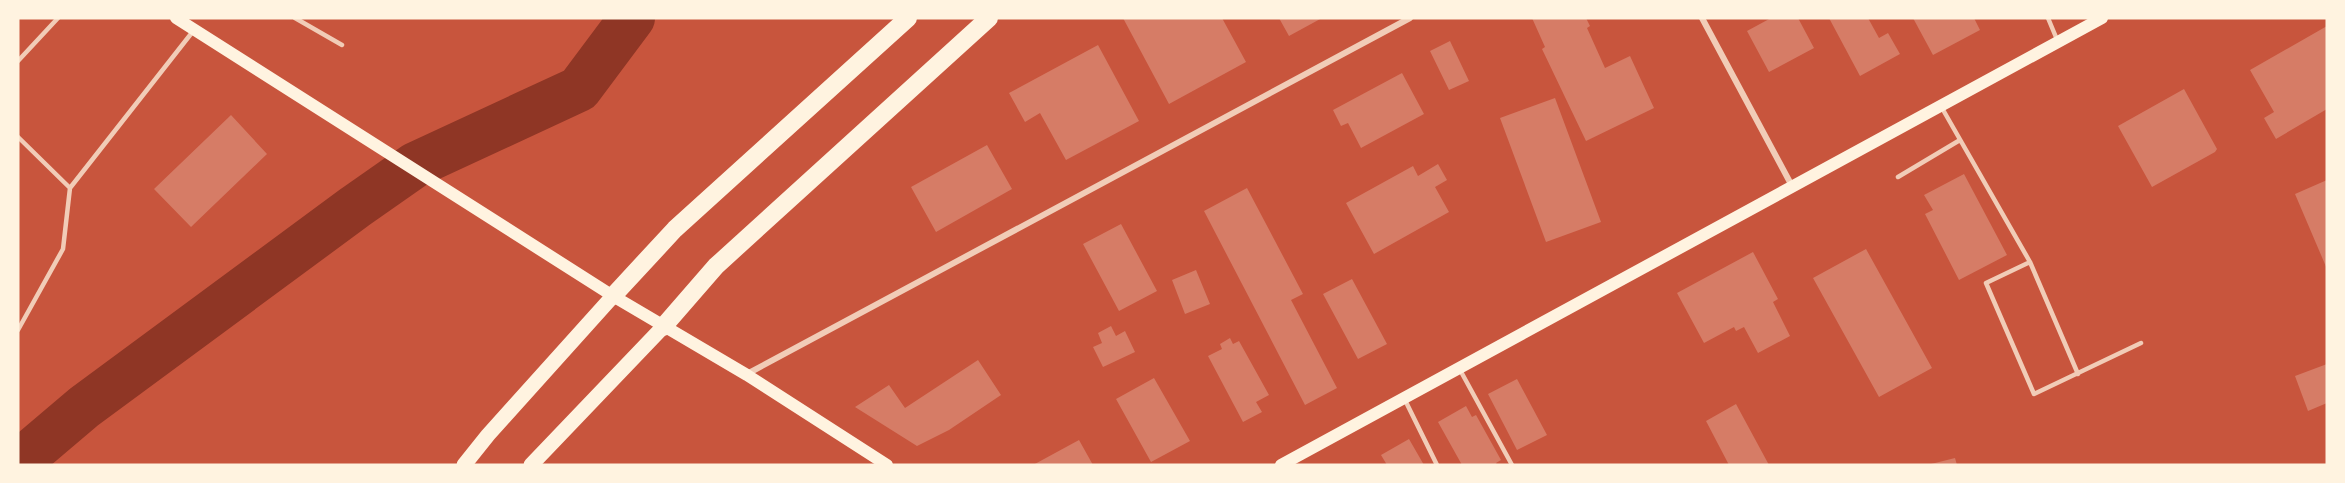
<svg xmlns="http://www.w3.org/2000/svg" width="2345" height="483" font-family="Manrope,sans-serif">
	<rect width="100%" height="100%" fill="#c8553d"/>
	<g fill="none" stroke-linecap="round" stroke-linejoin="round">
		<path stroke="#8f3625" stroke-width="46" d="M18,463L84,407L355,207L415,165L579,89L632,18"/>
	</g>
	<path fill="#d67c66" d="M1123,18H1222L1246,62L1169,104Z
		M1279,18H1322L1289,36Z
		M1532,18H1586L1590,26L1587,28L1605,68L1630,56L1654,108L1586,141L1542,49L1545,47Z
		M1771,18H1798L1814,48L1769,72L1747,31Z
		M1829,18H1868L1879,38L1888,33L1900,54L1860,76Z
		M1913,18H1974L1980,30L1933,55Z
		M2327,26V109L2276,139L2264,118L2274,112L2250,70Z
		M1450,41L1469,81L1449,90L1430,51Z
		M1098,45L1139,121L1066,160L1040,113L1025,122L1009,93Z
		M1402,73L1424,114L1361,148L1348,123L1341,126L1333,110Z
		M2184,89L2217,149L2215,152L2152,187L2118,126Z
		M1555,98L1601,222L1546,242L1500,118Z
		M231,115L267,154L191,227L154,189Z
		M987,145L1012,189L936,232L911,187Z
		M1438,164L1447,180L1435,187L1449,212L1374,254L1346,203L1413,166L1418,176Z
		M1964,174L2007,255L1959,280L1925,214L1933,210L1924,195Z
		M2327,180V269L2295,194Z
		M1247,188L1303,294L1291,300L1337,388L1305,405L1204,211Z
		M1121,224L1157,291L1119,311L1083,244Z
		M1866,249L1932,368L1879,397L1813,278Z
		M1753,252L1778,299L1773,302L1790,336L1758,353L1744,327L1736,331L1734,327L1704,343L1677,293Z
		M1196,270L1210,304L1185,314L1172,280Z
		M1352,279L1387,344L1358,359L1323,294Z
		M1111,326L1116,336L1125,331L1135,352L1103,367L1093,347L1102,343L1098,333Z
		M1230,338L1233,344L1239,341L1269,395L1256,402L1262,412L1243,422L1208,356L1222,349L1220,344Z
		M978,360L1001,395L949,430L917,446L855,407L889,385L905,408Z
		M2327,364V403L2308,411L2295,376Z
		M1154,378L1190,441L1151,462L1116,399Z
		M1517,379L1547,435L1517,450L1488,394Z
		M1736,404L1769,465H1729L1706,421Z
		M1466,406L1472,417L1476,415L1501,460L1496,463L1497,465H1462L1438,422Z
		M1409,439L1424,465H1387L1381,455Z
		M1079,440L1093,465H1033Z
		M1955,458L1957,465H1931V464Z"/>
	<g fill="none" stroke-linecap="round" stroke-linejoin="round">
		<path stroke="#f1ccb7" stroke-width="4.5" d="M295,18L342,45
			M2048,18L2058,42
			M18,61L58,18
			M1942,108L2030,262
			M18,137L70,188L194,30
			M1898,177L1960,140
			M18,330L63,249L70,188
			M1459,368L1512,465
			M2078,374L2030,262L1986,283L2034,394L2141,343
			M1405,400L1437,465"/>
		<path stroke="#f1ccb7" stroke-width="6" d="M1702,18L1792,186
			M747,374L1410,18"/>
		<path stroke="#fff3e0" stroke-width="12" d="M176,18L613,296L747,375L887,465
			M1281,465L2102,18"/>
		<path stroke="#fff3e0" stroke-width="15" d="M464,465L488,435L613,296
			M531,465L663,327"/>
		<path stroke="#fff3e0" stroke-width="18" d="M613,296L675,229L908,18
			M663,327L716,266L989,18"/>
	</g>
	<rect width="2345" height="483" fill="none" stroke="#fff3e0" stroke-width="39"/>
</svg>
